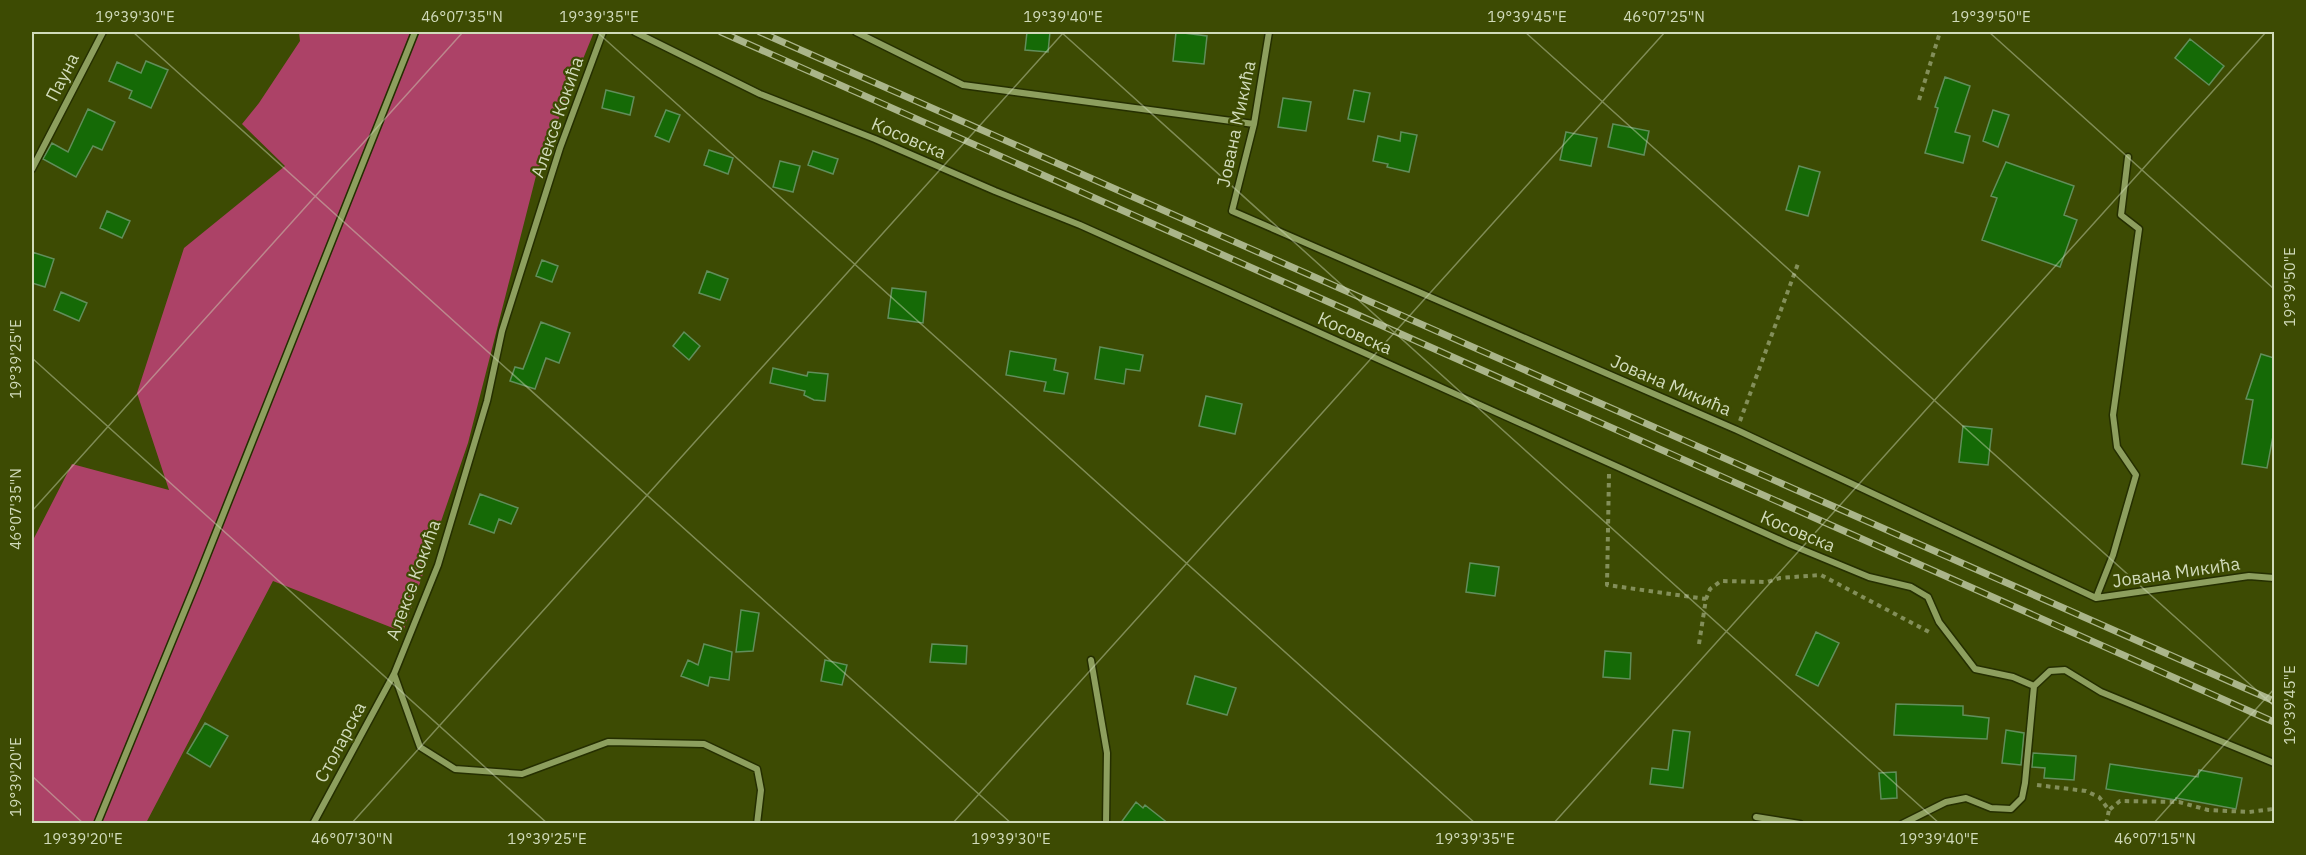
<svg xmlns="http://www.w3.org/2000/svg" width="2306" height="855" font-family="'IBM Plex Sans',sans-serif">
	<rect width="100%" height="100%" fill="#3d4b03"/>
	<path fill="#ac4267" d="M299,32H594L537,172L468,443L403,632L273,581L146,823L32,824V542L72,464L169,490L137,393L184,248L285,166L242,124L259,103L300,41Z"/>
	<path fill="#156a06" stroke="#618e5b" stroke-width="1.5" d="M1027,32H1050L1048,52L1025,50Z
		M1176,32L1207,36L1204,64L1173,61Z
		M2190,39L2224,66L2209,85L2175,58Z
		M146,61L168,70L151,108L129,98L132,91L109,81L117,62L141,73Z
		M1945,77L1970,86L1955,132L1970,136L1963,163L1925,153L1938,108L1935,107Z
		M606,90L634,97L630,115L602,108Z
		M1354,90L1370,93L1364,122L1348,119Z
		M1283,98L1311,102L1306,131L1278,127Z
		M88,109L115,122L102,150L93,146L76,177L43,159L52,143L68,152Z
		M666,110L680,115L669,142L655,136Z
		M1993,110L2009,115L1998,147L1983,141Z
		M1613,124L1649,131L1644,155L1608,147Z
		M1401,132L1417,135L1409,172L1387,167L1388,164L1373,161L1378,136L1400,141Z
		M1566,132L1597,138L1591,166L1560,160Z
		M709,150L733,158L728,174L704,165Z
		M813,151L838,159L833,174L808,165Z
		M780,161L800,166L793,192L773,187Z
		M2006,162L2074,186L2064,215L2077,220L2060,267L1982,240L1997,198L1991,196Z
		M1799,166L1820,172L1808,216L1786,210Z
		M107,211L130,221L122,238L100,228Z
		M32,252L54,259L45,287L32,283Z
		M542,260L558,266L552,282L536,276Z
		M707,271L728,279L720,300L699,293Z
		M892,288L926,292L923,323L888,318Z
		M61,292L87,303L79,321L54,310Z
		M541,322L570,333L559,363L546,358L535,389L510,381L515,367L523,369Z
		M684,332L700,346L689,360L673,346Z
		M1100,347L1143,355L1140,371L1126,369L1124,384L1095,379Z
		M1010,351L1056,359L1054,370L1068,373L1064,394L1044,391L1046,382L1006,375Z
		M2261,354L2274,358V431L2267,468L2242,464L2253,400L2246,399Z
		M773,368L807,376L808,372L828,374L825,401L814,400L804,395L805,391L770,383Z
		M1206,396L1242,404L1235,434L1199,426Z
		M1963,426L1992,429L1988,465L1959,462Z
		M480,494L518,508L511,524L499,519L494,533L469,524Z
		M1470,563L1499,567L1495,596L1466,592Z
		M741,610L759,613L753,651L736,652Z
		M1816,632L1839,643L1818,686L1796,675Z
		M704,644L732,652L729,680L710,677L708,686L681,676L688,660L698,665Z
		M932,644L967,646L966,664L930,662Z
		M1605,651L1631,653L1630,679L1603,677Z
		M825,660L847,665L842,685L821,681Z
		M1195,676L1236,688L1227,715L1187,704Z
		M1896,704L1963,706V715L1989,718L1987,739L1894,735Z
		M205,723L228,736L210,767L187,753Z
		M1673,730L1690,732L1683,788L1650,784L1652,768L1668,770Z
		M2006,730L2024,733L2021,765L2002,763Z
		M2033,753L2076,756L2074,780L2044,778L2045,768L2032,767Z
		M2110,764L2198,777L2199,770L2242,778L2236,809L2176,798V800L2106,789Z
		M1896,772L1897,798L1881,799L1879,773Z
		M1136,802L1143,808L1145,805L1169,824H1120Z"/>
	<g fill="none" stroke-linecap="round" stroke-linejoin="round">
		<g stroke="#252f00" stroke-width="9">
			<path id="minor" d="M635,32L760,94L875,139L995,191L1080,225L1789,544L1869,577L1911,587L1928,597L1939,622L1975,669L2013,677L2034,686
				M856,32L963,85L1254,124
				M1269,32L1254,124L1232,211L1737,430L2096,598L2249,576L2274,578
				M32,169L103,32
				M2096,598L2113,555L2136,475L2117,447L2113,415L2139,229L2121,215L2128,157
				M1091,660L1107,753L1106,824
				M394,674L420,747L455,769L522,774L608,742L704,744L757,769L761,790L757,824
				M1756,817L1800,824
				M97,824L196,583L415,32
				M313,824L394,674L438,565L487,401L502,331L560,148L603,32
				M1902,824L1946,802L1966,798L1991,808L2011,809L2022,798L2025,783L2034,686L2050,671L2065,670L2101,692L2274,763"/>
		</g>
		<path stroke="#838f5a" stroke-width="4" stroke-dasharray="4.5 4.5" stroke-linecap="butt" d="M1919,100L1940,32
			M1740,421L1799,261
			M1609,474L1607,585L1706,599
			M1699,644L1706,599L1710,589L1721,581L1767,582L1780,578L1821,575L1931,633
			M2037,785L2086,791L2099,797L2109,810L2120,801L2179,802L2208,810L2249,812L2273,809L2274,806
			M2106,824L2109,810"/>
		<use href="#minor" stroke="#8d9f5e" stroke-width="6"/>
		<g stroke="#aab58a" stroke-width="7">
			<path id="rail" d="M721,32L2274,722
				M760,32L2274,701"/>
		</g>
		<use href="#rail" stroke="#3d4b03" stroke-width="4.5" stroke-dasharray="14" stroke-linecap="butt"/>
	</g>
	<path fill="none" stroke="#d1dbbb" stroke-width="1.5" stroke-opacity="0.45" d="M133,32L1012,824M597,32L1476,824M1061,32L1940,824M1525,32L2274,706M1989,32L2274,289M32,358L548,824M32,511L463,32M32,776L84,824M351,824L1064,32M952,824L1665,32M1553,824L2266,32M2153,824L2274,689"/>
	<g text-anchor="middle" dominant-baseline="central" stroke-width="4.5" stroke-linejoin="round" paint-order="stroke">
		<g font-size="18" fill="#d1dbbb" stroke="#3d4b03">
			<text transform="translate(62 77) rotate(-63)">Пауна</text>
			<text transform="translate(557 117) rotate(-71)">Алексе Кокића</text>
			<text transform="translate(1236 124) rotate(-78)">Јована Микића</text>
			<text transform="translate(909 138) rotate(23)">Косовска</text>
			<text transform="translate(1355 333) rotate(24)">Косовска</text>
			<text transform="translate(1671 385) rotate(23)">Јована Микића</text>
			<text transform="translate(1798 531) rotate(23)">Косовска</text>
			<text transform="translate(2176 572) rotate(-8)">Јована Микића</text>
			<text transform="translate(413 580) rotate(-70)">Алексе Кокића</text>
			<text transform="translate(340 742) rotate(-62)">Столарска</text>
		</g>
	</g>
	<rect width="2306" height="855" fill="none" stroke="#3d4b03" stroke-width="66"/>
	<rect x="33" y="33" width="2240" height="789" fill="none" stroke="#d1dbbb" stroke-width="2"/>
	<g font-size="15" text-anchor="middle" fill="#d1dbbb">
		<text x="135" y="22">19°39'30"E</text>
		<text x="462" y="22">46°07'35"N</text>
		<text x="599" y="22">19°39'35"E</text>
		<text x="1063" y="22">19°39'40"E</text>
		<text x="1527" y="22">19°39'45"E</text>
		<text x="1664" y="22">46°07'25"N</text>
		<text x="1991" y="22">19°39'50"E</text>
		<text transform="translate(2290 287) rotate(-90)" y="5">19°39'50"E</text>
		<text transform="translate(16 359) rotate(-90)" y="5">19°39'25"E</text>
		<text transform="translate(16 509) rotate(-90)" y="5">46°07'35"N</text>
		<text transform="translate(2290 705) rotate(-90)" y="5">19°39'45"E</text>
		<text transform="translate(16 777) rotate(-90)" y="5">19°39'20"E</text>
		<text x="83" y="844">19°39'20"E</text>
		<text x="352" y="844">46°07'30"N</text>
		<text x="547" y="844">19°39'25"E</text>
		<text x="1011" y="844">19°39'30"E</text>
		<text x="1475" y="844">19°39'35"E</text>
		<text x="1939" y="844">19°39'40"E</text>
		<text x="2155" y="844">46°07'15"N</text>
	</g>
</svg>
